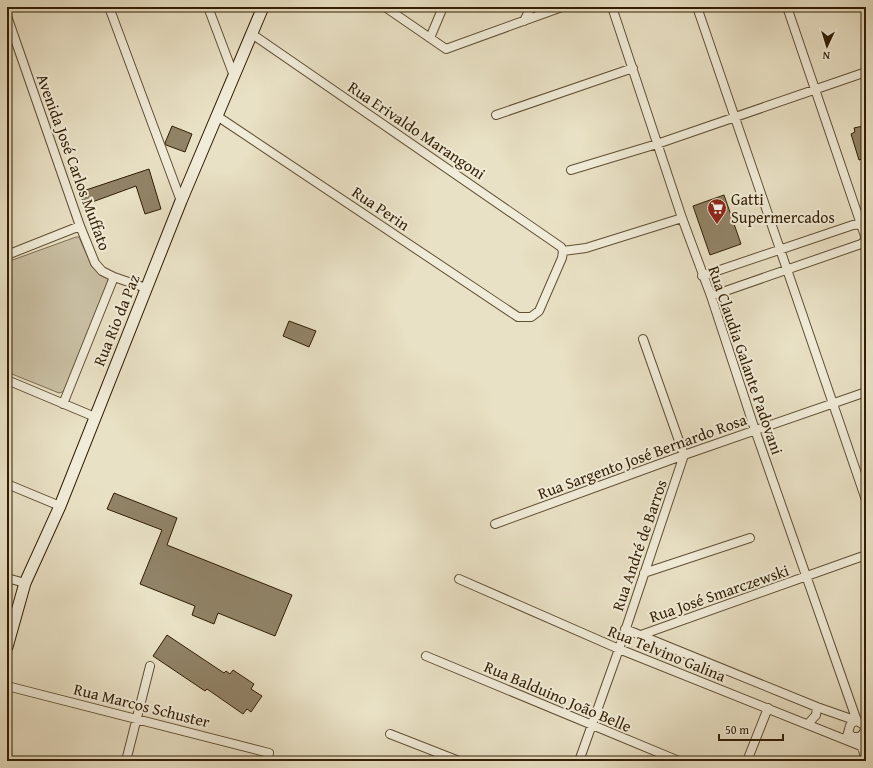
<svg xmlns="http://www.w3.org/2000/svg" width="873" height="768" font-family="'Gentium Book Plus',serif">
	<rect width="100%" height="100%" fill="#e9e1c5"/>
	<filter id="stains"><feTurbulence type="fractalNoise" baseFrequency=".005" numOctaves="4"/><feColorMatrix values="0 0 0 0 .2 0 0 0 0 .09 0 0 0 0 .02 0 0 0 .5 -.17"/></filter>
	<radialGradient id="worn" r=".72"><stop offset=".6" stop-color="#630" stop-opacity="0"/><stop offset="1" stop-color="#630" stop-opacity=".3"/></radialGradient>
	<path fill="#cac0a4" stroke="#7e6f53" d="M76,237H79L92,267L107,277L108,281L65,391L59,393L7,372V262Z"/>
	<path fill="#918367" stroke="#311e02" d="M172,126L192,134L185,152L166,145L165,143Z
		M863,126L866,138V158L859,160L851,134L855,132L854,128Z
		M149,169L161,209L145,214L136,186L84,205L80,192Z
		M724,195L741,244L710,255L693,206Z
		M289,321L316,331L309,347L283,336Z
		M114,493L177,518L167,545L292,595L275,636L218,613L214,624L192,615L195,606L140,584L162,530L107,509Z
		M167,635L224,673L226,671L230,674L233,670L254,684L251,689L262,696L251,712L247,709L243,714L207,689L205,691L153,656Z"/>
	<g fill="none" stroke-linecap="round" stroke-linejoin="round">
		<g stroke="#5f4f33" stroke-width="10">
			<path id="street" d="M109,7L181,201
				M208,7L234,76
				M385,7L446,49L562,7
				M612,7L682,218L711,296L755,430L857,721
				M697,7L866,500
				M787,7L866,239
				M7,16L80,226L95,263L102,271L114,277L146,288
				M524,21L531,7
				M430,38L443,7
				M496,115L633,68
				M217,116L518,317H531L539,311L562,258L563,251L561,247L252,34
				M571,170L657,144L866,72
				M563,251L586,248L682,218
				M7,255L80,226
				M702,276L853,225L861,224L865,226
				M711,296L861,244L866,240
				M7,380L95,417
				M63,404L114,277
				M7,484L60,506
				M495,524L684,455L866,392
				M644,573L750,538
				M7,578L25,583
				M459,579L619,649L866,748
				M625,629L817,707L857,721
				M641,635L866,555
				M426,656L679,761
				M7,686L269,753L268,761
				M808,724L816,715L817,707
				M390,734L459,761
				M845,739C846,737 848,735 848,733C850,726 849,723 857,721L864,725L865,731L860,737H852L849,733
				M861,743L866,761
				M126,761L150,666
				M579,761L619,649L684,455L643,339
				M747,761L768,708"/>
		</g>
		<g stroke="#311e02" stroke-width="13">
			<path id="secondary" d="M7,647L25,583L60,506L181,201L263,7"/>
		</g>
		<use href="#street" stroke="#f1ecd9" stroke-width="8"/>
		<use href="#secondary" stroke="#f1ecd9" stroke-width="11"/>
	</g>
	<defs>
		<g id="supermarket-pin" transform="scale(1)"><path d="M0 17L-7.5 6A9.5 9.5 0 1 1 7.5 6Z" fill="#8f2418" stroke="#f1ecd9"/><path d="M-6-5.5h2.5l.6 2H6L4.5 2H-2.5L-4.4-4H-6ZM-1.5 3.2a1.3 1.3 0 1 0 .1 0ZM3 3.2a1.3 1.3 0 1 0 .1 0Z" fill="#fff"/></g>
	</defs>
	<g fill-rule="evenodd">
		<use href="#supermarket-pin" x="717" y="208"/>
	</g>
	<g text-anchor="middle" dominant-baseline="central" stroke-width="4" stroke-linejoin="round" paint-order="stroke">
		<g font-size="16" fill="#311e02" stroke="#f1ecd9">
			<text transform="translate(417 130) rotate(34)">Rua Erivaldo Marangoni</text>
			<text transform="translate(74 162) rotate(70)">Avenida José Carlos Muffato</text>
			<text transform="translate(381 208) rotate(34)">Rua Perin</text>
			<text transform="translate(116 320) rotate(-68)">Rua Rio da Paz</text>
			<text transform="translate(746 360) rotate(71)">Rua Claudia Galante Padovani</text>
			<text transform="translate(642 456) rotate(-20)">Rua Sargento José Bernardo Rosa</text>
			<text transform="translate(639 545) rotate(-71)">Rua André de Barros</text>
			<text transform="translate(719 593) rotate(-19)">Rua José Smarczewski</text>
			<text transform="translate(667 653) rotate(22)">Rua Telvino Galina</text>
			<text transform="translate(558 696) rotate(23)">Rua Balduino João Belle</text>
			<text transform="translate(142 705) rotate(14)">Rua Marcos Schuster</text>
		</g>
		<g font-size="16" fill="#311e02" stroke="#f1ecd9" text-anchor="start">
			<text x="731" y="199">Gatti<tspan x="731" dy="18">Supermercados</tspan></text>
		</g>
	</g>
	<rect width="873" height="768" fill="none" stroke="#e9e1c5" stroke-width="24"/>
	<rect x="8" y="8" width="857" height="752" fill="none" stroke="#311e02" stroke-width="2"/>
	<rect x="12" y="12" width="849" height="744" fill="none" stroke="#311e02"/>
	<g transform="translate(827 46) rotate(184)" stroke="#f1ecd9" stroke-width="3" paint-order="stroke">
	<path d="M0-3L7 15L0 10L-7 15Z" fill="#311e02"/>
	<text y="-6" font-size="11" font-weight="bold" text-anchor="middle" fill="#311e02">N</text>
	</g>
	<path d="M719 734v6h64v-6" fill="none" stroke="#311e02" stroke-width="2"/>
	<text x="725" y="734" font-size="12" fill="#311e02" stroke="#f1ecd9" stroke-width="3" paint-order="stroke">50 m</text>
	<rect width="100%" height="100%" filter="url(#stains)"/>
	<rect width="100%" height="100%" fill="url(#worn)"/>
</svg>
